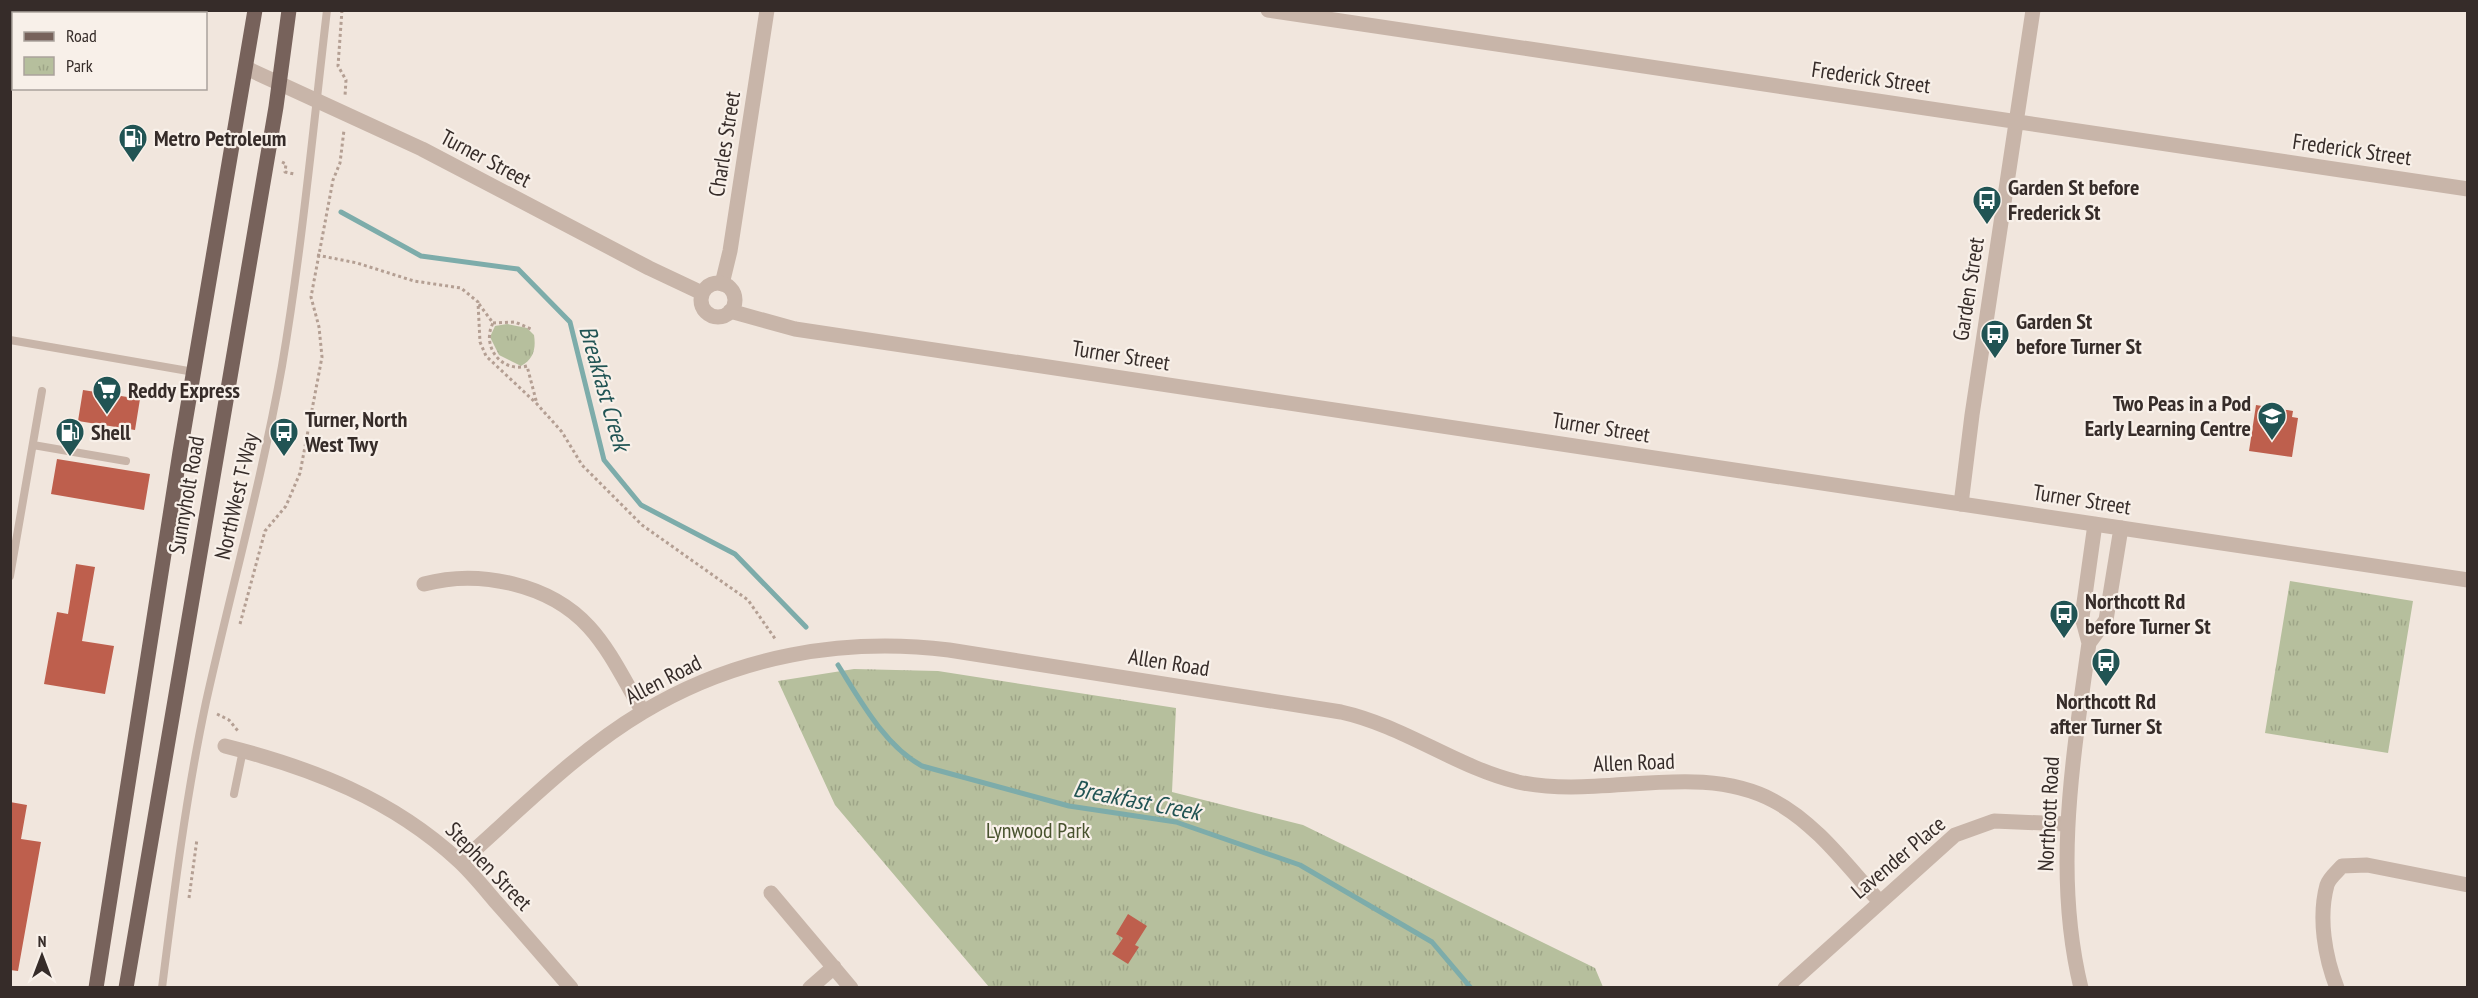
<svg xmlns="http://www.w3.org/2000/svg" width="2478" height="998" font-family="'PT Sans Narrow',sans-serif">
	<defs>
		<pattern id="park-tufts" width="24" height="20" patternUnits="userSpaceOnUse" patternTransform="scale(1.5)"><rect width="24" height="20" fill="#b6bf9d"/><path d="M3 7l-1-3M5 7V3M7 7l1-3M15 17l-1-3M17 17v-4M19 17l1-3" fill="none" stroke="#9da487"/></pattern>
	</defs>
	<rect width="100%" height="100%" fill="#f1e6dd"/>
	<path fill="url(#park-tufts)" d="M507,324L527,328L534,335C536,348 534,359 521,366L499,355L490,337L495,326Z
		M2290,581L2413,601L2388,753L2265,733Z
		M854,669L938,671L1176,708L1172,792L1303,825L1595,968L1603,987H989L835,805L778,681Z"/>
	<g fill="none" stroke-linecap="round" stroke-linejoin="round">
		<path stroke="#7dacaa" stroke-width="5" d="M341,212L421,256L518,269L570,322L604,460L641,505L735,554L806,627
			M838,665C860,700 885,746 922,766L1069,806L1176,822L1300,865L1432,942L1471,988"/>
	</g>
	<path fill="#be5f4d" d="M83,390L140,399L135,430L78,421Z
		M2256,405L2293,411L2292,417L2298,418L2292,457L2249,451Z
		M57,459L150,474L144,510L51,494Z
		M76,564L95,567L82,641L114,646L105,694L44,684L57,612L68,614Z
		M10,802L27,805L21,839L41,842L18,971L10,970Z
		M1128,914L1147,926L1135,945L1139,947L1128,964L1112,954L1123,938L1116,934Z"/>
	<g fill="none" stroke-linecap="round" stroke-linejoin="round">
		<path stroke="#b49f93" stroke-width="3" stroke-dasharray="3 3" stroke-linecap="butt" d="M342,10L338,66L346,80L345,96
			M282,162L286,164L285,172L294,174
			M317,255L357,263L414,281L461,288L478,302L480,342L486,356L537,404L562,432L582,465L642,525L748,600L776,640
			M479,304L493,323C481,346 501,373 527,366L537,404
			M493,323L515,322L531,329
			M240,624L265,531L286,506L300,473L322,357L319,327L311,297L333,180L340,163L344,130
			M217,714L229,720L238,731
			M189,898L197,839"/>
		<path stroke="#c8b5a9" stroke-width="8" d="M10,340L194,372
			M33,445L126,461
			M10,576L42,391
			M234,794L243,750
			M162,988C174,892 186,796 206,702C231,590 262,479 282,366C302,248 313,129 327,10"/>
		<path stroke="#c8b5a9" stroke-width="15" d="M1268,10L2468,189
			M722,284L730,251L767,10
			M1961,504L1972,415L2033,10
			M2121,528L2468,580
			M424,584C479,569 550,584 589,627C611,651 626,684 643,712
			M225,746C312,768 392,799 459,861C472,873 484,888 496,902C521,930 546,959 571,988
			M461,862C519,811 576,752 643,712C736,656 842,637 949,650L1341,712C1404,726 1456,767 1518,782C1601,800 1698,760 1774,801C1816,823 1848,867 1879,901
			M771,893L851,988
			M810,988L834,967
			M1785,988L1955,835L1994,821L2067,824
			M2337,988C2325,957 2318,918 2327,885C2329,878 2337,872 2342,866L2367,865L2468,885"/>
		<path stroke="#c8b5a9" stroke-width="15" d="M246,68L422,149L649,268L702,293
			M701 300a17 17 0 1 1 34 0a17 17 0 1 1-34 0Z
			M730,311L795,329L2121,528L2106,620L2089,643
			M2081,988C2053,873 2073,758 2089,643L2082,617L2095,524"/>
		<path stroke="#77625b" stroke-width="15" d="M96,988L180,452L255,10
			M126,988L276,107L289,10"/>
	</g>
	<defs>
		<g id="fuel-pin" transform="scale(1.5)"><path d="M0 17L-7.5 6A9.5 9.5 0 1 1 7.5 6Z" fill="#215454" stroke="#f8f0e9"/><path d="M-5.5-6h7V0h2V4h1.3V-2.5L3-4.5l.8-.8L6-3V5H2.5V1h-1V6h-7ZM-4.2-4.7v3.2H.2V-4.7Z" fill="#fff"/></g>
		<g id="bus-pin" transform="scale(1.5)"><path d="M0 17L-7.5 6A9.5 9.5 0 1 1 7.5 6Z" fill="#215454" stroke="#f8f0e9"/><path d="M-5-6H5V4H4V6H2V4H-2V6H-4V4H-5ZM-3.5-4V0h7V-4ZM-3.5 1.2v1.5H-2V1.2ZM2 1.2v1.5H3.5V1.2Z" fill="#fff"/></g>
		<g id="supermarket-pin" transform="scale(1.5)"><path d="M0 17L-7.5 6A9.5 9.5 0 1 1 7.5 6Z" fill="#215454" stroke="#f8f0e9"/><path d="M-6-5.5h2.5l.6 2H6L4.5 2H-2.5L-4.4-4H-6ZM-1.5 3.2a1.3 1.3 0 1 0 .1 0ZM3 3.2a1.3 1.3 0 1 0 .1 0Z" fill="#fff"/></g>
		<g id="school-pin" transform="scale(1.5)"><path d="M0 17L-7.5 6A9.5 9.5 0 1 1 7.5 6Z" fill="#215454" stroke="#f8f0e9"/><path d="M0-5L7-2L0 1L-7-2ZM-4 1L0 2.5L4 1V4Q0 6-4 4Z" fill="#fff"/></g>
	</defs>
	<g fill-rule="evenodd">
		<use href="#fuel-pin" x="133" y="138"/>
		<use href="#bus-pin" x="1987" y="200"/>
		<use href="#bus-pin" x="1995" y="334"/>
		<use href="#supermarket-pin" x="107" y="390"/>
		<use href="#school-pin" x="2272" y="416"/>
		<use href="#fuel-pin" x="70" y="432"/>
		<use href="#bus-pin" x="284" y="432"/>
		<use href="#bus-pin" x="2064" y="614"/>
		<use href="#bus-pin" x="2106" y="662"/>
	</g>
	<g text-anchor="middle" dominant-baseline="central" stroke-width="4.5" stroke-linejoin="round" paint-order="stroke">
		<g font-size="22" fill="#362c29" stroke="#f8f0e9">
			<text transform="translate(1871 77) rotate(8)">Frederick Street</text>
			<text transform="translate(724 144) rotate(-81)">Charles Street</text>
			<text transform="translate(2352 149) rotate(8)">Frederick Street</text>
			<text transform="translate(486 158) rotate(28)">Turner Street</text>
			<text transform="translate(1968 289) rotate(-81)">Garden Street</text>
			<text transform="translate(1121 355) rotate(9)">Turner Street</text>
			<text transform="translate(1601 427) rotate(9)">Turner Street</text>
			<text transform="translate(186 495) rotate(-80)">Sunnyholt Road</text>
			<text transform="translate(236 496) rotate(-77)">NorthWest T-Way</text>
			<text transform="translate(2082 499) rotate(9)">Turner Street</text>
			<text transform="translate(1169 662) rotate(9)">Allen Road</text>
			<text transform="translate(663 679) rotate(-27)">Allen Road</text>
			<text transform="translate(1634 762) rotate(-2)">Allen Road</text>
			<text transform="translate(2048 814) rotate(-87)">Northcott Road</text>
			<text transform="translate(1898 857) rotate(-40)">Lavender Place</text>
			<text transform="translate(489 866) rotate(46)">Stephen Street</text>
		</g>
		<g font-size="22" font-weight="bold" fill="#362c29" stroke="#f8f0e9" text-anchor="start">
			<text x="154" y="138">Metro Petroleum</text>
			<text x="2008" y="187">Garden St before<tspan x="2008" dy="25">Frederick St</tspan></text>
			<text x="2016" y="321">Garden St<tspan x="2016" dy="25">before Turner St</tspan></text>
			<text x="128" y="390">Reddy Express</text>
			<text x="2251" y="403" text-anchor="end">Two Peas in a Pod<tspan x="2251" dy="25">Early Learning Centre</tspan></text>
			<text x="305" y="419">Turner, North<tspan x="305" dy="25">West Twy</tspan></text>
			<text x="91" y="432">Shell</text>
			<text x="2085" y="601">Northcott Rd<tspan x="2085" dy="25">before Turner St</tspan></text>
			<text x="2106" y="701" text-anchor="middle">Northcott Rd<tspan x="2106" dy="25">after Turner St</tspan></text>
		</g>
		<g font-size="22" fill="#48522e" stroke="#f8f0e9">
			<text x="1038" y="830">Lynwood Park</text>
		</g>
		<g font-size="24" font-style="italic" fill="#215454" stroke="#f8f0e9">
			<text transform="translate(605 388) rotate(74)">Breakfast Creek</text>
			<text transform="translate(1137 800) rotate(11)">Breakfast Creek</text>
		</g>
	</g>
	<rect width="2478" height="998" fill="none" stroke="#362c29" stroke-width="24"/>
	<rect x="12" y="12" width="195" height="78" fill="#f8f0e9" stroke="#aaa29c" stroke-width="1.5"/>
	<rect x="24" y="32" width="30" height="9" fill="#77625b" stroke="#aaa29c" stroke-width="1.5"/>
	<text x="66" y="42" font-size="18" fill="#362c29">Road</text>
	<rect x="24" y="57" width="30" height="18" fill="url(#park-tufts)" stroke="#aaa29c" stroke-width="1.5"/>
	<text x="66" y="72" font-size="18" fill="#362c29">Park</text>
	<g transform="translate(42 956)" stroke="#f8f0e9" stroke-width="4.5" paint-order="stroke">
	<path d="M0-4.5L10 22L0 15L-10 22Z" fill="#362c29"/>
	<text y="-9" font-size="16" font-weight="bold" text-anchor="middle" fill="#362c29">N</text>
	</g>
</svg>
